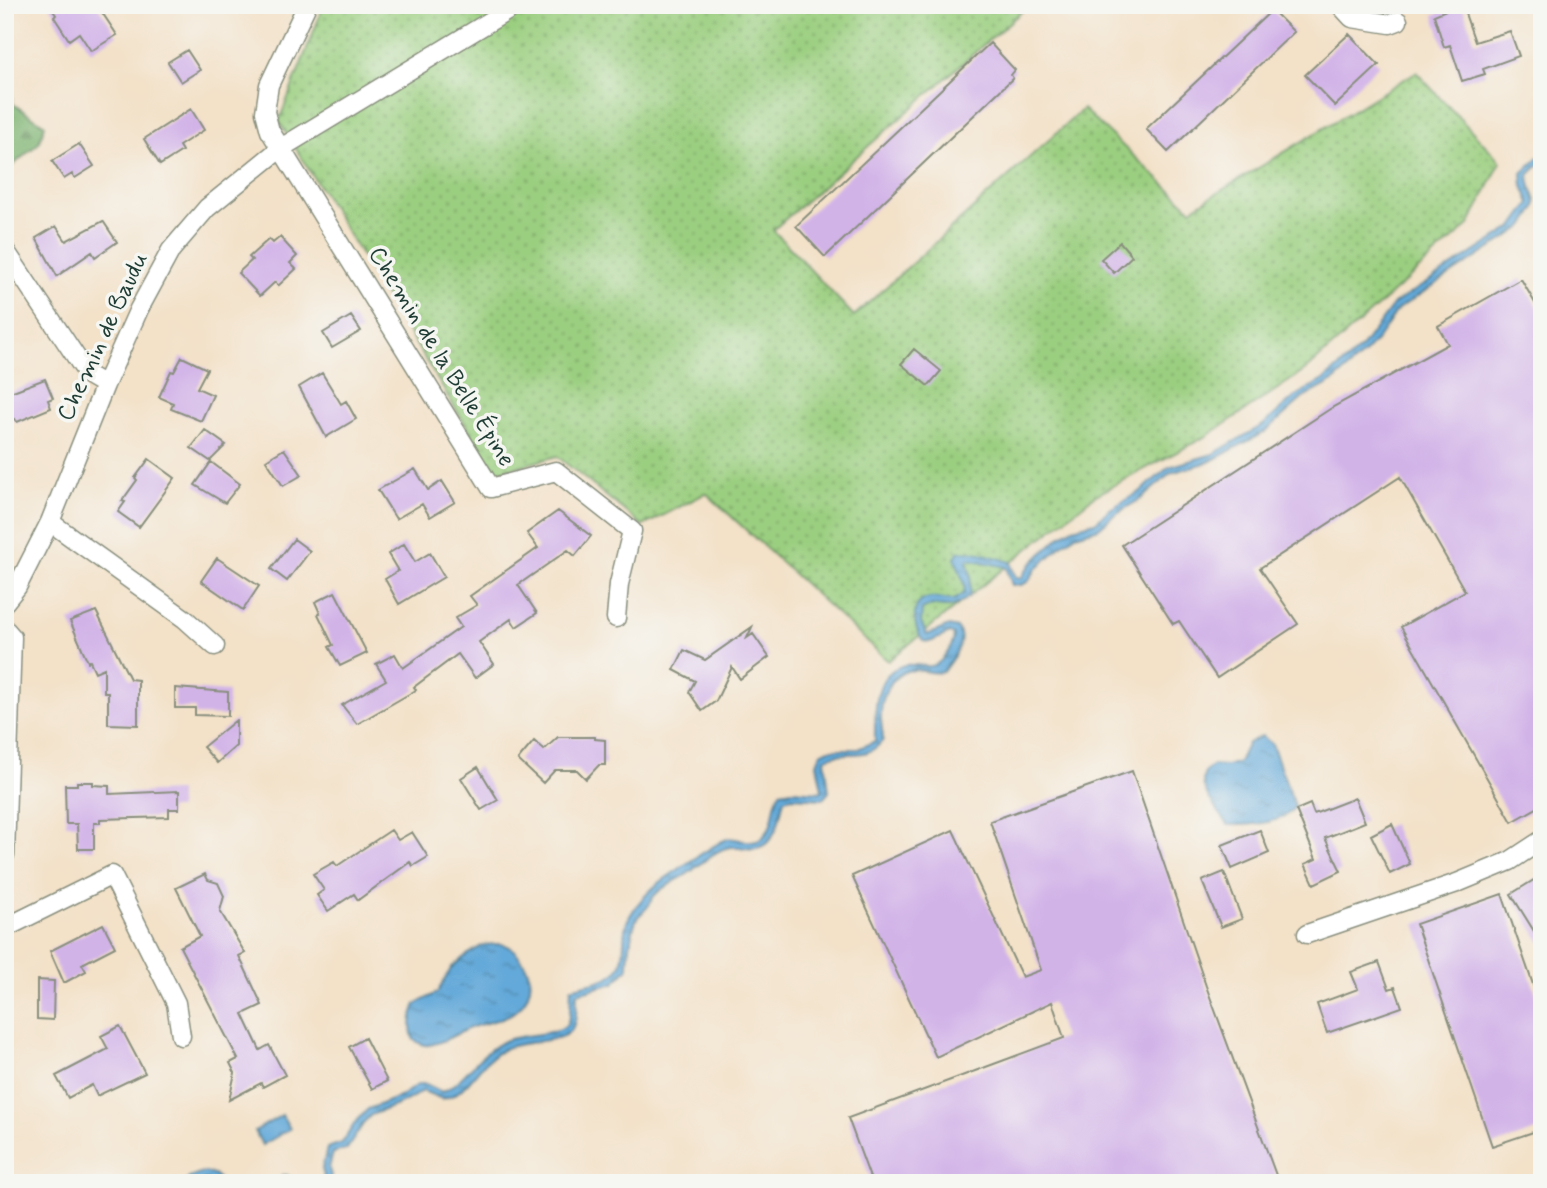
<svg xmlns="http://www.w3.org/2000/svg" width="1547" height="1188" font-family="Mynerve,sans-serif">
	<defs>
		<pattern id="grass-dots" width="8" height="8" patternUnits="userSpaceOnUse" patternTransform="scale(1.75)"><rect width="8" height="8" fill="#9bcf80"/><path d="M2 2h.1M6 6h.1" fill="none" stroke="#7ea96a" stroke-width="1.8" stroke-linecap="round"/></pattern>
		<pattern id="forest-firs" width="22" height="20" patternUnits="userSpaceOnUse" patternTransform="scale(1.75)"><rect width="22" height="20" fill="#7cb26e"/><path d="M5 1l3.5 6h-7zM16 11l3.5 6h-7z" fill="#65925b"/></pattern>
		<pattern id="water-ripples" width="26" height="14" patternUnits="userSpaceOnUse" patternTransform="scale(1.75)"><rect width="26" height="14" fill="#63a9d9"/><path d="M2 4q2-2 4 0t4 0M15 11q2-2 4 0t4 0" fill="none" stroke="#518bb1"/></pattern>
	</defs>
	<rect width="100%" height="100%" fill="#f6f6f2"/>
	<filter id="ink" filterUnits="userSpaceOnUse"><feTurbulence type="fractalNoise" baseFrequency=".0143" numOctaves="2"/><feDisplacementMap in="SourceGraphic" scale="14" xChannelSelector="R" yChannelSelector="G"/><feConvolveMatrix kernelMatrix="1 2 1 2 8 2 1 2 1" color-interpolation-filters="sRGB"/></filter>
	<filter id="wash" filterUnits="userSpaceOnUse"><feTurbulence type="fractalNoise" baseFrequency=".00686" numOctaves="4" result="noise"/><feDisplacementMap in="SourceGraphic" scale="28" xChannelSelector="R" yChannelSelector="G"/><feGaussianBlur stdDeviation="1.57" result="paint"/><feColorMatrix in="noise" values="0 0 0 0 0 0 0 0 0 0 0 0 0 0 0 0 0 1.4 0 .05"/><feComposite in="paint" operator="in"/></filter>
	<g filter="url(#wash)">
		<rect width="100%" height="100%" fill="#f3e1c8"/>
		<path fill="url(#grass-dots)" stroke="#5d865a" stroke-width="2" d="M324,5H1029L773,230L854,316L1083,109L1191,209L1416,72L1501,162L1469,225L1306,370L1207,436L1094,496L888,661L706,493L643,526L557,456L495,473L279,121Z"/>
		<path fill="url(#forest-firs)" stroke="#4e7851" stroke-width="2" d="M5,45L13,104L45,125L39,143L5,172Z"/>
		<path fill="url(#water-ripples)" stroke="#417386" stroke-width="2" d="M1542,154V162L1529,175C1532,207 1547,195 1523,227L1398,309L1378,339L1364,354L1334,381L1303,398L1265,432L1209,462L1171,473L1141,499L1114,515L1099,528L1076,535L1063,544L1036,569L1028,582L1021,585H1012L1006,567L969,559L967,562L971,575L970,596C954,608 951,609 932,605L922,610L921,623L927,635L949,626L957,628C968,643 951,659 943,672C932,674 926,671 916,670C894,669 882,693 881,712C880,721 883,731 883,740C866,764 844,747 825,759L829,792L823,799L792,797L784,799C780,814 779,831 767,843C755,853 743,846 731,847C719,848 704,861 694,869C683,879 664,884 654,896C652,898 651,902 649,905C646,910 641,913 638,917C632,925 628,958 628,968L614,983L577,993C576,1004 578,1021 571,1030C561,1044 521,1040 504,1049C481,1061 474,1080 457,1093C453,1096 447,1097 442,1099L423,1091L402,1103L371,1115L365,1121L347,1149L333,1153L329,1168L331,1176L328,1183H278L282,1175H287L293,1180H322L324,1176L322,1169L327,1148L342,1143L357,1120L368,1109L399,1097L419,1084H426L442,1092C466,1080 478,1053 504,1041C517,1035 558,1035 566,1025C572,1017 570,998 571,988C584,984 602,982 612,975C629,964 621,941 626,925C629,914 642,898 651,890C658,882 718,842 727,839C739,836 753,848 763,837C776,825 771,806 780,792L792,790L820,792L822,790L817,763L821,753L829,749H858L875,741C875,720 873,682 893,670C919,654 930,682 949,650C952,644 954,642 954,635L950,633L930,642L923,641C914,628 908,601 930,598C938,597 946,600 954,600L964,593L965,586L955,558L958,552C974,549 995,557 1010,562L1016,578H1021L1030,565L1058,538L1073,528L1095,522L1110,509L1141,491L1169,467L1213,454L1263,425L1297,395L1324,380L1360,349L1394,304L1513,227L1530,203L1523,186L1522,173Z
			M1262,736L1272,744L1295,807C1281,825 1250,825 1228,825C1219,809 1187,781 1213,765L1226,766L1239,762L1248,743Z
			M499,944C511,944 518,954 524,963C530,974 533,981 528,994C519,1019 492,1020 470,1028C457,1033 442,1044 429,1045C423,1046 419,1043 414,1040C409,1029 411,1015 416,1004L437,993L452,967L467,955L483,945Z
			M282,1115L290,1129L262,1145L255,1131Z
			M205,1172L216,1176L221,1183H213L206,1179L195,1183H185L189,1178Z"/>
		<g id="blocks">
			<path fill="#d2b3e8" d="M49,5H97L117,35L91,51L79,33L69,40L54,17L56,15Z
				M1458,5H1462L1475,42L1510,31L1519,56L1483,69L1485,74L1462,81L1450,45L1444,47L1434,15Z
				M1272,10L1294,32L1168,152L1146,129Z
				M1349,34L1379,65L1335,106L1305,75Z
				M990,43L1015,70L1011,75L1013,78L825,257L796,226Z
				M187,50L200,70L181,82L168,62Z
				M191,109L204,130L179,146L182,151L160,165L144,139Z
				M79,144L94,166L75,178L72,174L64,179L52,161Z
				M103,221L117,242L95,257L92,252L57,276L36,238L56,226L66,241Z
				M280,237L297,256L290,263L296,269L278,286L275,282L260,296L238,273L252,260L249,257L269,239L273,243Z
				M1120,242L1132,256L1114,273L1101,259Z
				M1521,279L1542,315V805L1512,822L1401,627L1465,591L1400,477L1260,568L1298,624L1217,678L1179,621L1173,624L1122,545L1333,407L1448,344L1438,326Z
				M351,316L361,331L332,348L323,333Z
				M914,349L941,371L928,386L901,364Z
				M182,357L207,369L197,388L213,395L201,421L171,409L173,403L159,397L171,371L174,372Z
				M322,373L341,404L346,401L356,419L326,437L299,387Z
				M45,379L53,398L48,400L51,408L17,422L15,419L5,423V394Z
				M205,430L226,445L210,461L191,448Z
				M284,449L302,475L283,486L266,460Z
				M149,459L175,478L139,527L118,512L125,502L122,501L137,480L135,478Z
				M211,462L240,484L225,503L195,485Z
				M415,469L428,490L442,481L455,502L430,517L422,504L396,519L378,490Z
				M558,511L591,536L575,556L568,550L518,585L537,613L516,627L511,619L479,642L494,664L475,678L458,654L414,687L416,690L357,724L342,705L386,680L376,664L395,654L403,668L461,627L455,618L477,605L470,596L538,548L527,533Z
				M294,539L310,551L287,581L271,569Z
				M404,544L415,562L430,553L444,577L399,604L385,579L398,571L388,554Z
				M217,558L259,586L243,610L201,581Z
				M335,592L367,653L340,666L329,647L333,645L318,614L320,613L315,602Z
				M96,611L130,679L138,680V725L108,724V692H104V668L95,672L90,661L88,662L70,621Z
				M752,627L747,638L753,634L769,657L740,679L732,667L716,701L702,711L689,692L695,681L674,670L684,650L705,660Z
				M175,688L228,692V716L195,715V708H175Z
				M236,720V746L217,763L203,747Z
				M558,737H595V739L605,740V765H599L586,779L577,770H555L543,783L518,760L534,741L544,750Z
				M478,767L498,800L481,810L461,778Z
				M1132,771L1206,986L1277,1178L1266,1183H872L848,1118L1064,1038L1052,1002L936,1057L852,876L953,830L1022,977L1041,970L990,821Z
				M77,782H93V785L109,786V794L179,791V809H169V817L100,819V823H94V849H78L77,824H66L65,785H77Z
				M1355,798L1365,822L1325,838L1341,871L1314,884L1305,864L1316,859L1296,810L1310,804L1314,814Z
				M1392,824L1410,864L1390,874L1371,835Z
				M391,830L398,840L412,832L428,857L413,866L410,862L358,900L354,894L328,911L317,895L324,890L313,874L334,862L337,866Z
				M1260,830L1269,853L1232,869L1222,845Z
				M1224,872L1242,919L1221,927L1202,881Z
				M205,874L208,880L218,883L224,896L220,911L245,953L239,956L262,1005L243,1014L260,1050L269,1045L285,1075L263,1087L261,1083L229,1100L235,1073L230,1063L238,1059L180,947L200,936L176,888Z
				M1542,875V944L1511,894Z
				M1502,894L1542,1011V1129L1492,1146L1416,924Z
				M103,924L115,947L82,964L86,971L64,983L50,951Z
				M1379,962L1389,989L1395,987L1402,1007L1327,1033L1317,1004L1358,989L1351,972Z
				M37,980L54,981L53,1020L37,1019Z
				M120,1026L145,1073L97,1096L92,1085L68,1098L56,1076L108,1049L101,1036Z
				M365,1038L387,1081L372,1089L349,1047Z"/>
		</g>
	</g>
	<g filter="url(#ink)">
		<use href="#blocks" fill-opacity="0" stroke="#898f7e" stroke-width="2"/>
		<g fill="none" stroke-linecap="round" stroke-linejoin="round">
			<g stroke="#898f7e" stroke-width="21">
				<path id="street" d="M307,5L269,85L265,112L270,131L491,488L556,471L632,531L619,584L616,618
					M1340,5L1352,18L1390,24L1398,21
					M5,250L88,375L105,385
					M50,522L185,619L215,646
					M5,602L17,587L50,522L105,385L139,309L171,250L207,208L281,148L517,5
					M5,629L12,637L5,855
					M5,928L112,875L176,1003L181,1036
					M1307,934L1457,883L1510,861L1542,840"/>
			</g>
			<use href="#street" stroke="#fff" stroke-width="18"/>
			<path stroke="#1f3d34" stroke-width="5" stroke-dasharray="10 5" stroke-linecap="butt" d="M1540,5L1542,10"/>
		</g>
	</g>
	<g text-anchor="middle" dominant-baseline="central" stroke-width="7" stroke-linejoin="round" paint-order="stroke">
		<g font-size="24" fill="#1f3d34" stroke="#f6f6f2">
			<text transform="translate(103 337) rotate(-65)">Chemin de Baudu</text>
			<text transform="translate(441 357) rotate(58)">Chemin de la Belle Épine</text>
		</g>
	</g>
	<rect width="1547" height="1188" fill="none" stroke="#f6f6f2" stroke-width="28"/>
</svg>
